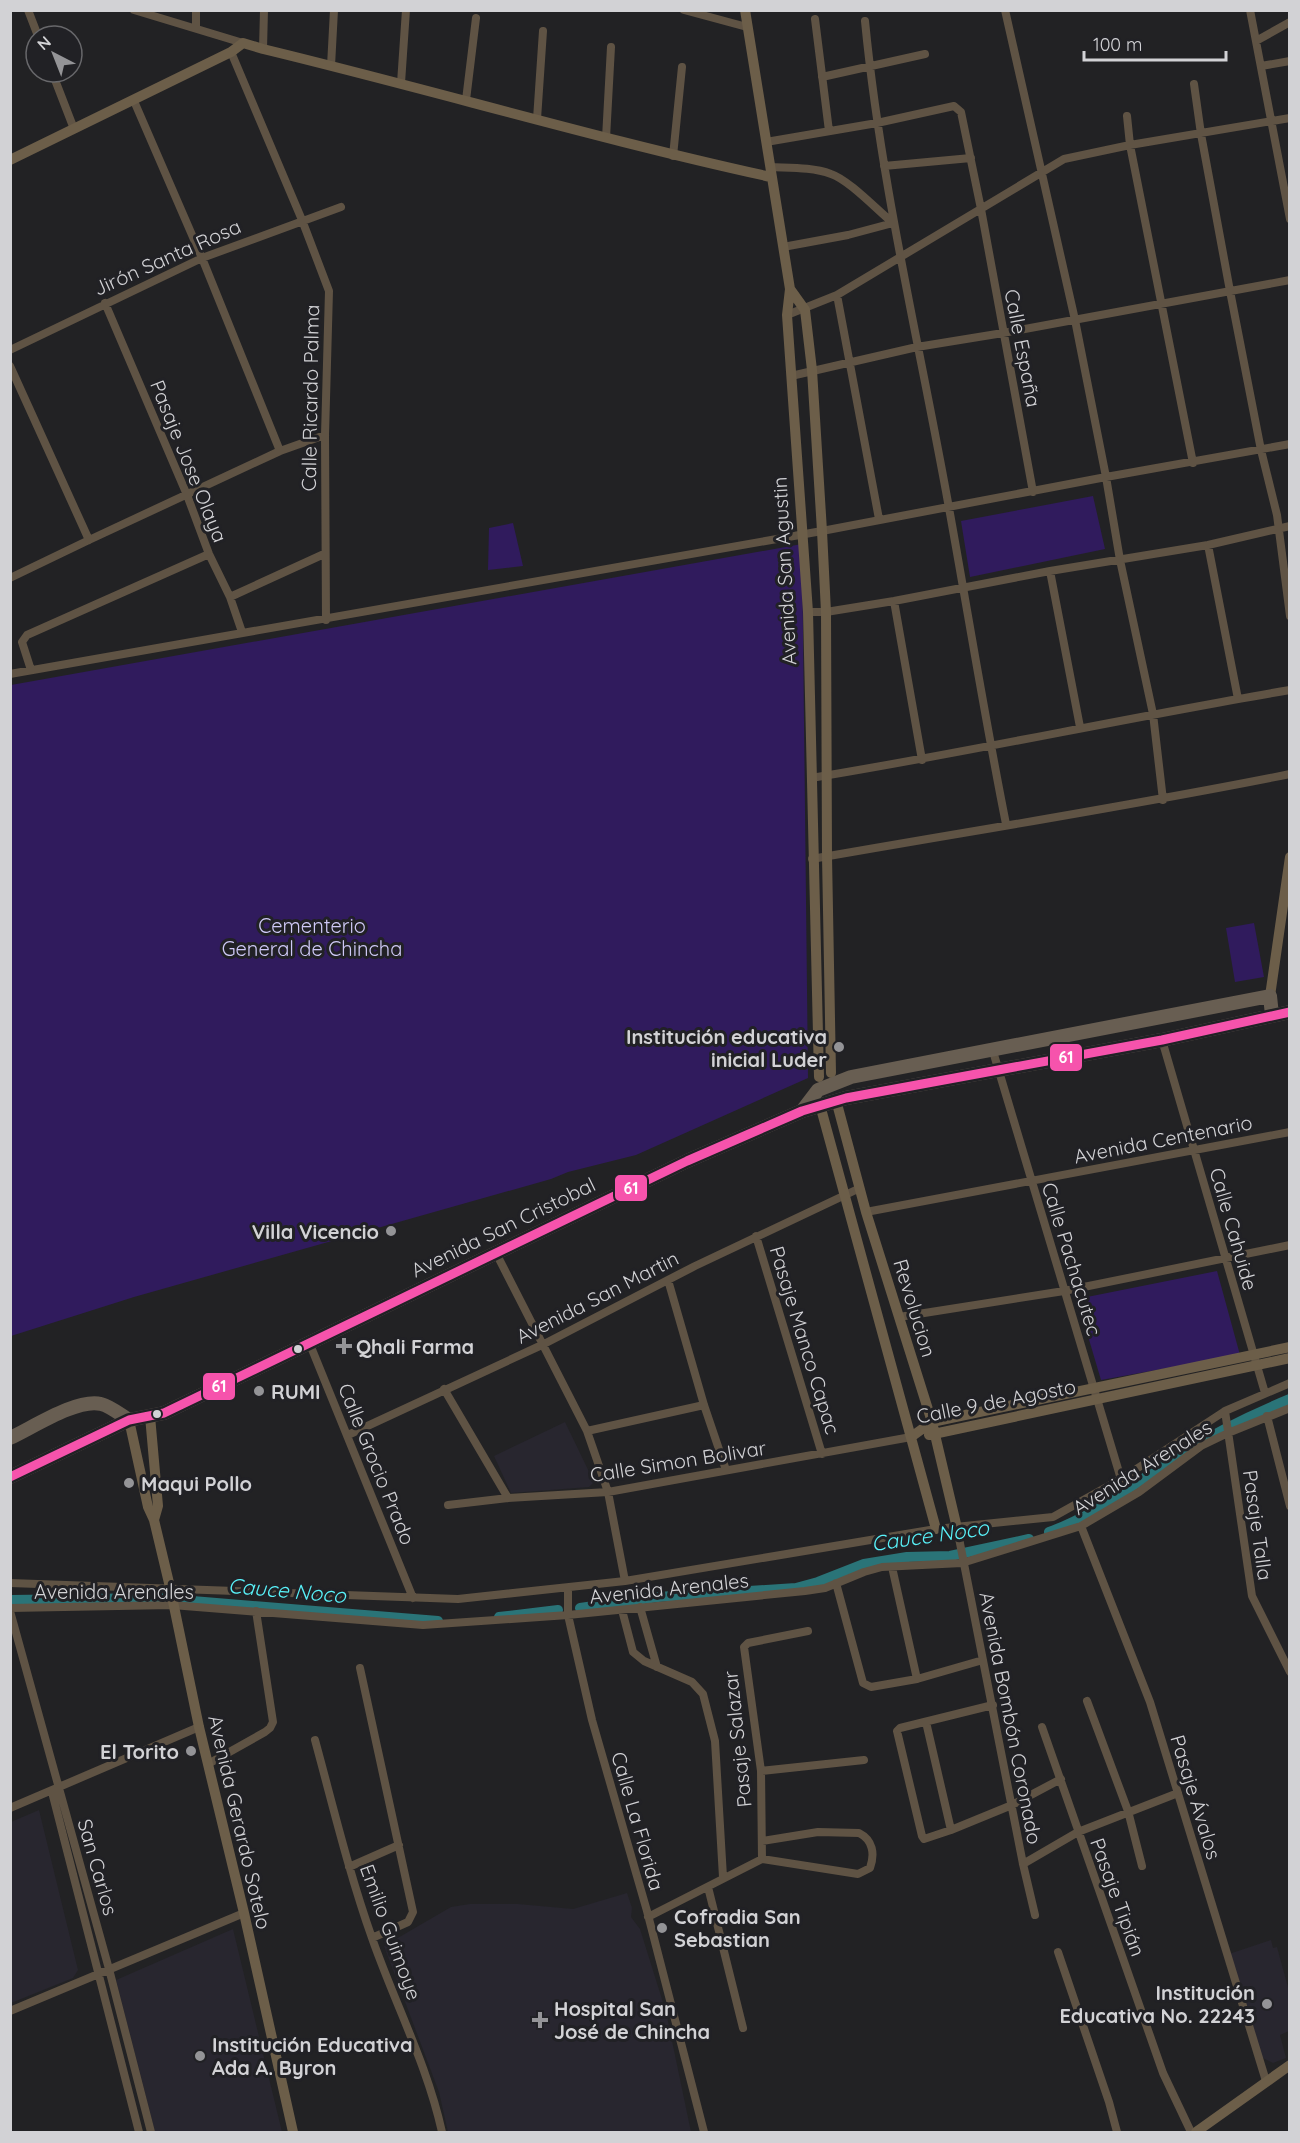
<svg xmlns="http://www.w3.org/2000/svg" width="1300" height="2143" font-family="Quicksand,sans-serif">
	<rect width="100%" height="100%" fill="#222224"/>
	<path fill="#28262f" d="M565,1422L594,1482L589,1487L511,1493L494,1456Z
		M39,1810L78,1970L73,1978L11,2003V1822Z
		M627,1893L632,1908L631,1917L640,1929L666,2012L691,2132H448L439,2092L384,1946L451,1907L470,1904H518L573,1909Z
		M233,1929L282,2132H155L116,1980Z
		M1271,1940L1273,1948L1277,1947L1289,1991V2031L1280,2035L1286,2058L1273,2063L1261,2057L1229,1954Z"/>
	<path fill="#301b5d" d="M1093,496L1105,549L970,577L961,521Z
		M513,523L523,566L488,570L489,528Z
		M802,544L808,1078L636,1155L568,1172L551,1179L134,1297L11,1336V685Z
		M1254,923L1264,977L1235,982L1226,928Z
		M1217,1271L1240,1355L1101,1380L1077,1299Z"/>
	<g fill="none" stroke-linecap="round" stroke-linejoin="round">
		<path stroke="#2a7478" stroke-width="10" d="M1049,1532C1097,1515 1136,1482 1179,1455C1214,1433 1251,1415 1290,1399
			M11,1600L156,1598L438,1621
			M580,1608L658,1597L796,1588L818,1582L864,1564L907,1557L950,1556L1029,1539
			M499,1617L558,1610"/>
		<path stroke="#5f5344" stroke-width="8" d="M28,10L38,36
			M134,10L243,43
			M684,10L747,27
			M1005,10L1075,320L1106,477L1120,560L1153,714L1163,800
			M1250,10L1290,219
			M815,19L829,131
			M865,21C881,186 920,346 949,508C968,613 985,719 1006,824
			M196,27V10
			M1256,41L1290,22
			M263,49L264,10
			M231,52L302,220L329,291L325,435L326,620
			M331,66L334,10
			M1261,66L1290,61
			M52,72L74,129
			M822,77L925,54
			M401,83L406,10
			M1194,84L1201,134L1230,291L1261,450L1277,515L1290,616
			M466,100L476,18
			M134,101L202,258L280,451
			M1127,116L1130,145L1193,463
			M537,119L543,31
			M606,138L611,47
			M766,142L877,123L954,106L961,112L981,209L1033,492
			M673,156L682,67
			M884,166L971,158
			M770,167C790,168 812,167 831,174C849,180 877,210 893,223L848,235L783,247
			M837,295L879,519
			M105,303L187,495L209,554L230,597L242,632
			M787,315L837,295L1064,159L1130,145L1290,118
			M10,350L202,258L341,207
			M10,366L89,540
			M791,376L917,347L1003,333L1290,280
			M1208,545L1238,699
			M1050,571L1080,727
			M10,578L89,540L280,451L325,435
			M230,597L324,554
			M894,601L922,760
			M808,612H826L894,601L1050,571L1208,545L1290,526
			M31,670L22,642L27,635L209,554
			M10,674L822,531L1106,477L1290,444
			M811,778C971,752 1129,717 1290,690
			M812,859C971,831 1131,806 1290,774
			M1162,1040L1265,1393
			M992,1048L1121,1479
			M866,1212L1290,1132
			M756,1236L822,1454
			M496,1253L587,1431L608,1492L625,1581
			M668,1280L704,1405L726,1470
			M899,1317L1064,1291L1290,1245
			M309,1342L413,1598
			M444,1389L508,1498
			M1225,1411L1252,1596L1290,1672
			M1267,1416L1290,1506
			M587,1431L704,1405
			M348,1435L544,1344L695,1266L860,1188
			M448,1505L508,1498L608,1492L911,1437
			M1081,1526L1150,1702L1266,2081
			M957,1528L1023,1864L1035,1915
			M892,1567L917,1679
			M10,1583L458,1599L625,1581L936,1529L1053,1517L1121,1479L1225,1411L1290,1383
			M836,1583L863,1683L871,1687L917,1679L983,1660
			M568,1588V1615L592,1720L647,1911L704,2132
			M640,1607L657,1667
			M10,1608L172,1605L423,1625L568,1615L805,1591L825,1588L864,1572L882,1567L962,1563L1081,1526L1139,1492L1201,1446L1228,1433L1290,1408
			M622,1610L633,1652L644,1661L692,1682L703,1694L715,1741L723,1877
			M10,1611L109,1969L151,2132
			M360,1668L413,1912L408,1922L372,1938
			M1087,1701L1128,1811L1142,1866
			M993,1705L900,1728L897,1731L922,1836L924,1839L951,1830L1012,1805L1061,1779
			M926,1722L951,1830
			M1042,1727L1163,2073L1191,2132
			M315,1740C333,1806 349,1873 372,1938C395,2004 427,2064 442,2132
			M208,1764L265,1732L270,1728L273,1722L256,1611
			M761,1771L864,1760
			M52,1792L139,2132
			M10,1808L199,1727
			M762,1859L761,1771L744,1647L748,1643L808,1631
			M1023,1864L1078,1832L1178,1793
			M349,1867L399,1845
			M708,1887L743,2028
			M648,1917L762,1859L858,1874L870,1868C875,1854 873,1840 859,1833L818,1832L762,1841
			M1058,1952L1109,2102L1117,2132
			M10,2011L244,1913"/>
		<path stroke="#6c5e49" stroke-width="10" d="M745,10L790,289L787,315L808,612L819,1077
			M10,160L231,52L243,43L263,49C433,90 601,140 771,177
			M790,289L805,310L812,370L822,531L826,612L827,856L831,1073
			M1270,996L1290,857
			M836,1100L866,1212L932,1422L957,1528
			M820,1105L936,1529
			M150,1416L158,1506L154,1520
			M129,1420L148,1507L154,1520L170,1587L199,1727L244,1913L293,2132
			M929,1435L1290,1358
			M911,1437L932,1422L1290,1347
			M1196,2132L1290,2065"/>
		<path stroke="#685e52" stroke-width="14" d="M802,1111L818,1090L851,1077L1270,996L1272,1015
			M10,1438C32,1428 77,1398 101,1404C110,1406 121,1415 129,1420
			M10,1477L129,1420L164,1413L687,1161L802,1111L846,1098L1162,1040L1290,1012"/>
		<g stroke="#212125" stroke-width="14">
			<path id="bus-1" d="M10,1477L129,1420L164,1413L687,1161L802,1111L846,1098L1162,1040L1290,1012"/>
		</g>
		<use href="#bus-1" stroke="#f653ac" stroke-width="9"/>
	</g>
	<g fill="#949497" stroke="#212125" stroke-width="2">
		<circle cx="839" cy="1047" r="6"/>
		<circle cx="391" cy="1231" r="6"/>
		<path d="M341 1337h6v6h6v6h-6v6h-6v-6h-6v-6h6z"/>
		<circle cx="259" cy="1391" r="6"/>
		<circle cx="129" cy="1483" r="6"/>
		<circle cx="191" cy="1751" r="6"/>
		<circle cx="662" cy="1928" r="6"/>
		<circle cx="1267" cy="2004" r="6"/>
		<path d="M537 2011h6v6h6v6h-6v6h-6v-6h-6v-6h6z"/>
		<circle cx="200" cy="2056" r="6"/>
	</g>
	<g fill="#d2d2d5" stroke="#212125" stroke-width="2">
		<circle cx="298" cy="1349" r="5"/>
		<circle cx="157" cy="1414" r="5"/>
	</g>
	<g text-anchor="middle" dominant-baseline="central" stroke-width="6" stroke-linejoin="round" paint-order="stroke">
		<g font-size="20" fill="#d2d2d5" stroke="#212125">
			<text transform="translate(167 257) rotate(-24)">Jirón Santa Rosa</text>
			<text transform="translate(1023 348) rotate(79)">Calle España</text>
			<text transform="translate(310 398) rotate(-89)">Calle Ricardo Palma</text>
			<text transform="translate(189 461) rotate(68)">Pasaje Jose Olaya</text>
			<text transform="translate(784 571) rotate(-93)">Avenida San Agustin</text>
			<text transform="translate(1163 1139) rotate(-11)">Avenida Centenario</text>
			<text transform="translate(503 1227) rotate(-26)">Avenida San Cristobal</text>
			<text transform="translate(1234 1229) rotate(74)">Calle Cahuide</text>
			<text transform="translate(1072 1259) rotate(73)">Calle Pachacutec</text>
			<text transform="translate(597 1297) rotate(-27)">Avenida San Martin</text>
			<text transform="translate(915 1308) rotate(73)">Revolucion</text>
			<text transform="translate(805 1340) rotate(73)">Pasaje Manco Capac</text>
			<text transform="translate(996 1401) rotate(-11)">Calle 9 de Agosto</text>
			<text transform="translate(678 1461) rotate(-9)">Calle Simon Bolivar</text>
			<text transform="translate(377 1464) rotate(68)">Calle Grocio Prado</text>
			<text transform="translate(1142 1467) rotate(-32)">Avenida Arenales</text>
			<text transform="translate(1258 1525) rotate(82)">Pasaje Talla</text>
			<text transform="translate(669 1588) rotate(-6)">Avenida Arenales</text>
			<text x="114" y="1591">Avenida Arenales</text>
			<text transform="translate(1011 1718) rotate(79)">Avenida Bombón Coronado</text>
			<text transform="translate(737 1739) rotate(-96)">Pasaje Salazar</text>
			<text transform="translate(1196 1797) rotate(73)">Pasaje Ávalos</text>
			<text transform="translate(638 1821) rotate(74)">Calle La Florida</text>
			<text transform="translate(240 1822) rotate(77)">Avenida Gerardo Sotelo</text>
			<text transform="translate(98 1867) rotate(74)">San Carlos</text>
			<text transform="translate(1118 1897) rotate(70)">Pasaje Tipián</text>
			<text transform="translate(391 1932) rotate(70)">Emilio Guimoye</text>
		</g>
		<g font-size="20" fill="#cfc9f7" stroke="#212125">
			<text x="312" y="925">Cementerio<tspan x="312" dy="23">General de Chincha</tspan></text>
		</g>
		<g font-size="20" font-weight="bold" fill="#d2d2d5" stroke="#212125" text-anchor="start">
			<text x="827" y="1036" text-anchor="end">Institución educativa<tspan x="827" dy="23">inicial Luder</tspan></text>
			<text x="379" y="1231" text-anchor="end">Villa Vicencio</text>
			<text x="356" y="1346">Qhali Farma</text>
			<text x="271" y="1391">RUMI</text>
			<text x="141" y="1483">Maqui Pollo</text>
			<text x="179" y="1751" text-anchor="end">El Torito</text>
			<text x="674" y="1916">Cofradia San<tspan x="674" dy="23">Sebastian</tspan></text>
			<text x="1255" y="1992" text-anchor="end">Institución<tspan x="1255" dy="23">Educativa No. 22243</tspan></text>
			<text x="554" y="2008">Hospital San<tspan x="554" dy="23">José de Chincha</tspan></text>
			<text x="212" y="2044">Institución Educativa<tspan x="212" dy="23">Ada A. Byron</tspan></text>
		</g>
		<g font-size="21" font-style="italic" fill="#59f2f9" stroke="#212125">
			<text transform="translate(930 1535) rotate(-8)">Cauce Noco</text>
			<text transform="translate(287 1590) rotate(5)">Cauce Noco</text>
		</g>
	</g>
	<g stroke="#212125" stroke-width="2">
		<rect x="1049" y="1043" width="34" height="29" rx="6" fill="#f653ac"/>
		<rect x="614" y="1174" width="34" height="28" rx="6" fill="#f653ac"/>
		<rect x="202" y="1372" width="34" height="29" rx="6" fill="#f653ac"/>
	</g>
	<g font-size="16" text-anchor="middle" font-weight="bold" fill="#fff">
		<text x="1066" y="1063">61</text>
		<text x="631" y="1194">61</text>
		<text x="219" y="1392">61</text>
	</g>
	<rect width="1300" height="2143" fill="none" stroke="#d2d2d5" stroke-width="24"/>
	<g transform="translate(54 54) rotate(318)"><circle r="28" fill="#212125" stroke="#68686b" stroke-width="1.5"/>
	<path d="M0-4.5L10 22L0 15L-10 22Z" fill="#949497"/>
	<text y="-9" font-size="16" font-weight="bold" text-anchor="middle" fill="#d2d2d5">N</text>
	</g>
	<path d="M1084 51v9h142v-9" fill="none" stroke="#d2d2d5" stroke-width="3"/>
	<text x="1093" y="51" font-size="18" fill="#d2d2d5" stroke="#212125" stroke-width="4.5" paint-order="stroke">100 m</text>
</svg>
